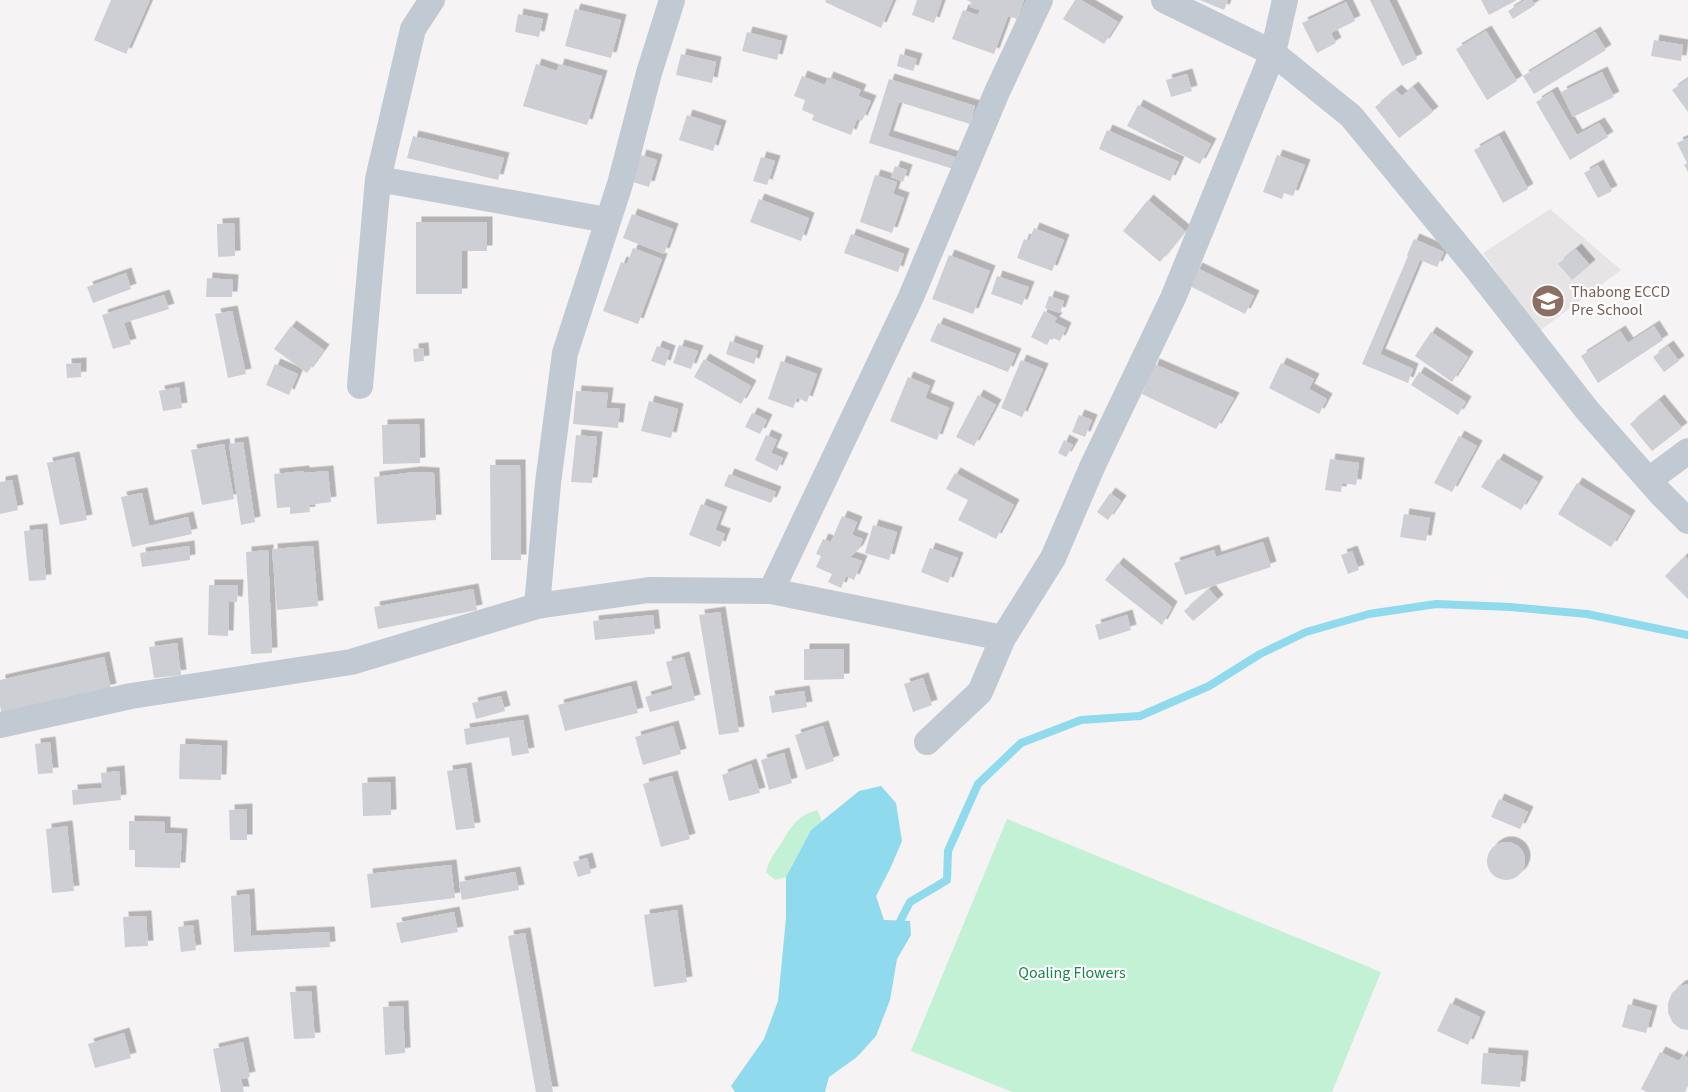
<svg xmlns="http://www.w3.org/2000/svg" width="1688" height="1092" font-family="'Source Sans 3',sans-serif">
	<defs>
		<filter id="shadow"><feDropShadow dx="5.5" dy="-5.5" stdDeviation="0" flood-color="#0004"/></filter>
	</defs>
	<rect width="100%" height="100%" fill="#f5f3f3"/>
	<path fill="#e6e4e5" d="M1550,209L1621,270L1538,332L1483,253Z"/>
	<path fill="#c3f1d5" d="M817,810L822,821L811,830L786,877L775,880L766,872C770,858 774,854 782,842C792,826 797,816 817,810Z
		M1007,819L1381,972L1332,1092H1012L911,1051Z"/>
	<path fill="#90daee" d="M881,786L896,803L902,841L890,869L876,896L884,920L910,921L911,935L897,959L890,1000L876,1036L857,1057L829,1077L825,1092H735L731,1086L764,1039L778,1001L786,918V877L811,830L859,791Z"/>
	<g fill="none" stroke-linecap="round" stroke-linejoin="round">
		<path stroke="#90daee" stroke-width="8" d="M896,929L910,902L947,880L948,851L978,784L1021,743L1081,720L1140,716L1209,686L1260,654L1306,632L1369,614L1436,604L1510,607L1587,614L1688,635"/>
	</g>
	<path fill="#cdcfd5" filter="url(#shadow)" d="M111,0H150L126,54L94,40Z
		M826,0H893L881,28L825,2Z
		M917,0H942L934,23L912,15Z
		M966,0H1024L1017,19L1008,16L994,54L952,39L963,10L978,15L980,10L970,7L971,2Z
		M1075,0H1081L1118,22L1104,44L1063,19Z
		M1200,0H1228L1224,10Z
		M1370,0H1389L1417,59L1402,66Z
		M1481,0H1517L1489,15Z
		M1525,0H1532L1535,5L1513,19L1508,11Z
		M1346,2L1355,21L1331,33L1336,43L1317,53L1302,23Z
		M575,9L621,20L611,58L565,46Z
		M518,14L543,19L539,37L515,32Z
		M1486,31L1517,81L1487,100L1456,49Z
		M747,32L782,41L777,60L742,51Z
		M1595,32L1606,50L1534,94L1523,76Z
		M1654,40L1683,45L1681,61L1651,56Z
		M681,54L716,62L712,83L676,75Z
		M900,54L917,59L913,71L897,66Z
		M536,64L557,71L559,64L602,76L587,125L523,106Z
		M1602,72L1614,97L1573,117L1561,92Z
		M1187,74L1192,91L1171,97L1166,80Z
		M802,76L825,85L828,77L861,90L858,96L871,101L862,121L857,119L851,135L812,120L814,115L802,110L805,100L794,96Z
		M889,79L975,106L970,124L899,102L888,136L961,159L957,170L869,143Z
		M1688,79V112L1672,90Z
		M1413,87L1433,112L1399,138L1375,107L1396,90L1402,96Z
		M1552,92L1577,135L1599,123L1608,137L1570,160L1536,102Z
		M1138,105L1211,144L1200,164L1127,126Z
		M687,115L721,126L713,151L679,140Z
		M1107,130L1179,162L1170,181L1099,149Z
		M413,136L504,158L498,180L407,158Z
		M1499,136L1528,189L1503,203L1474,150Z
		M1688,138V172L1684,165L1687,163L1677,143Z
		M641,155L657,160L649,187L633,182Z
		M1277,155L1305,165L1293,196L1284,193L1282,199L1263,192Z
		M761,157L775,161L767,185L753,181Z
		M1598,165L1612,191L1598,198L1584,173Z
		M895,166L907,170L903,182L891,177Z
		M875,175L897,182L893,194L904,198L892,233L860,222Z
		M759,199L809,218L801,241L750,222Z
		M1148,200L1185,231L1160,262L1123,231Z
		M632,214L673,229L664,254L623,238Z
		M416,222H487V251H462V294H416Z
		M234,223L235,256L218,257L217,224Z
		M1034,228L1064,240L1052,271L1017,258L1024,239L1029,241Z
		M851,234L904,254L898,272L844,253Z
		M1414,239L1444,252L1437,267L1420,260L1380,354L1413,369L1408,383L1362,364L1408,256L1407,255Z
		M633,248L662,259L638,324L603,311L621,262L627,264Z
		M1576,249L1590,265L1572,280L1558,264Z
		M949,255L990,271L973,314L932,299Z
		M1197,268L1254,296L1245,314L1188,285Z
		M126,273L131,289L93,303L87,287Z
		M997,276L1029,287L1022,305L991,294Z
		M207,278L233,280L232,297H206Z
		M164,295L169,309L124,323L131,344L113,349L102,315Z
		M1049,296L1064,301L1060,313L1045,308Z
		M232,311L246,374L228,378L215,314Z
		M1044,311L1057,318L1054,322L1066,328L1060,341L1051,337L1047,345L1031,337Z
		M938,323L1016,354L1008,372L930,341Z
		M291,326L324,350L307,373L274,349Z
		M1654,326L1663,340L1598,383L1581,356L1620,331L1628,343Z
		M1431,332L1468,357L1452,382L1415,356Z
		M730,341L758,351L754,364L726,354Z
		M679,345L698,351L691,369L673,363Z
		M657,346L670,351L665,366L651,361Z
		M1668,346L1679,361L1664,372L1653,357Z
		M423,348L424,361L414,362L413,349Z
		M704,359L751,386L741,404L694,377Z
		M1021,360L1043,369L1022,417L1001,408Z
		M781,361L817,374L807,402L797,398L793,408L768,399Z
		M81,363V377L67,378L66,364Z
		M1281,363L1314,379L1309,389L1327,399L1319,414L1269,388Z
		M275,364L298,374L289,395L266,385Z
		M1154,364L1234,398L1216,429L1142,394Z
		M1419,372L1466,402L1458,415L1411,385Z
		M908,377L930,386L925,398L949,408L937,440L890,421Z
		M179,387L182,408L163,411L159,391Z
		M576,391L608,393L606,408L620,409L618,428L573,424Z
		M978,395L996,405L974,446L956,437Z
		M1659,400L1682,428L1652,451L1630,424Z
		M649,401L678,409L671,438L641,431Z
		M752,413L767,420L760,434L745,427Z
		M1079,415L1092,420L1085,437L1072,432Z
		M419,424L420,463L383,464L382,425Z
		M576,435L597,437L592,483L571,482Z
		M766,435L777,440L771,453L783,458L777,471L755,460Z
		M1459,436L1477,446L1452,492L1434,483Z
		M1064,440L1073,445L1066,457L1058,453Z
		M243,442L255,522L241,525L229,444Z
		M224,444L234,499L202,505L191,450Z
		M74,457L87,520L60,525L47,463Z
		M1330,459L1359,463L1356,485L1342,483L1341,492L1325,490Z
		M1498,459L1538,482L1521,510L1481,487Z
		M490,465H520L521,560H491Z
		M304,471V473L328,471L331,502L309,505L310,512L290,514V507L277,508L274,474Z
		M415,472L434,473L436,520L377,524L374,477Z
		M955,473L1014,505L996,539L958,520L968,500L946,489Z
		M729,474L776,492L771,503L724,486Z
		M12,480L18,510L0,514V482Z
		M1577,483L1630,516L1611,547L1558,514Z
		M142,493L149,526L188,517L192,534L132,547L121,497Z
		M1110,493L1121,501L1108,520L1097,512Z
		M701,504L722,512L715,530L725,534L720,547L689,535Z
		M1404,514L1430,518L1426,541L1400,537Z
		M842,516L857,522L852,535L863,539L858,550L850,557L862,561L854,580L846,576L841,588L828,582L832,574L816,567L821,556L816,554L823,539L831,542Z
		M873,525L897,532L889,560L865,553Z
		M42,529L46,580L29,581L24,531Z
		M1263,542L1271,567L1185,595L1174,563L1214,550L1216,557Z
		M189,546L190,560L142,567L140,553Z
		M313,546L318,606L277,610L272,549Z
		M930,548L958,558L948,583L921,572Z
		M268,550L272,653L251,654L246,552Z
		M1352,551L1359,570L1348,574L1341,555Z
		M1685,556L1688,559V599L1665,576Z
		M1118,563L1172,607L1162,625L1105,580Z
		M209,585H238L237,602L229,601L228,636L208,635Z
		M473,589L477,610L378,629L374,607Z
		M1209,589L1218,600L1193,621L1184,611Z
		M720,612L739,732L719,735L699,615Z
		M653,615L655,634L595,640L593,621Z
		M1127,615L1131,630L1099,640L1095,625Z
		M177,643L181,675L154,678L149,647Z
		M804,649H844V679L804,680Z
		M104,657L111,689L2,714L0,706V680Z
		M684,657L695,700L650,712L645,697L673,689L666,662Z
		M923,678L932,705L913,712L904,684Z
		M631,686L638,713L565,731L558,705Z
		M804,691L807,707L772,713L769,696Z
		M501,696L505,711L476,719L472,703Z
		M523,720L529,753L512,756L509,737L466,745L464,729Z
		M673,726L681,754L643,765L635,737Z
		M823,726L834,761L806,770L795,735Z
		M50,742L53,773L38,774L35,744Z
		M180,744L222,746L221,780L179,779Z
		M784,753L792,783L769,790L761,760Z
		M751,764L760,793L729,801L722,775Z
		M466,768L475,828L456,830L447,771Z
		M119,771L121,800L73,805L72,790L102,788L101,773Z
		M672,776L690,839L661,847L643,784Z
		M390,782L391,815L363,816L362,783Z
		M1499,799L1528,812L1520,829L1491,817Z
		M247,809V840H230L229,810Z
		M129,821L165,822V833L182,834L180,868L135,867V850H129Z
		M67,826L74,891L52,893L46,829Z
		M1487 861a19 19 0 1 1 38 0a19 19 0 1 1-38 0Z
		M587,858L591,873L578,877L573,862Z
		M451,865L455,898L371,908L367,874Z
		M515,872L519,890L462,900L459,882Z
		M249,894L251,936L329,932L330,947L234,952L231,896Z
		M677,910L687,982L654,987L644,915Z
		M454,912L458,932L401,943L396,923Z
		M146,916L148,946L125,947L123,917Z
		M193,925L196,950L181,952L178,927Z
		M525,933L553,1092H536L508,936Z
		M1688,984V1030L1681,1029L1673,1023L1668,1013V1003L1672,993L1680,986Z
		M311,991L315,1038L294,1039L290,992Z
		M1450,1003L1480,1017L1468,1045L1437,1031Z
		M1628,1004L1652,1011L1646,1033L1622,1027Z
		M403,1006L405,1053L385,1055L383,1007Z
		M124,1033L131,1058L95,1068L88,1044Z
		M243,1042L250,1077L241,1079L244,1092H221L213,1049Z
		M1660,1052L1679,1061L1683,1055L1688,1058V1086L1685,1092H1647L1641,1089Z
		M1483,1053L1523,1056L1520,1087L1481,1084Z"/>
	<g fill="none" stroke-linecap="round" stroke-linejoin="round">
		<path stroke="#c1cad2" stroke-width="26" d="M1164,0L1273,53L1351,116L1476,268L1587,410L1660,493L1688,521
			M378,179L607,220
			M360,386L378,179L413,29L432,0
			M1649,480L1688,451
			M771,591L911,297L997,92L1040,0
			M537,606L548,483L565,353L620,184L649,73L672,0
			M0,725L131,696L351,662L537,606L649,590L771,591L1003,638
			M927,742L980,692L1003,638L1053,558L1093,465L1173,298L1273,53L1285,0"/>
	</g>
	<defs>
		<g id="school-disc" transform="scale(1.725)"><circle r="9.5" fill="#8d6e63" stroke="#fff"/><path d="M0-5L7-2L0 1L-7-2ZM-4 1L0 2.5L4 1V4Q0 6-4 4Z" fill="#fff"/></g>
	</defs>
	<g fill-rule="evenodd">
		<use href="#school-disc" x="1548" y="301"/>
	</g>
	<g text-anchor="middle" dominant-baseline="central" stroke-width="4.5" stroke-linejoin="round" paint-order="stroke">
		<g font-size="16" fill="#785e54" stroke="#fff" text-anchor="start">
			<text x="1571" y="292">Thabong ECCD<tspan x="1571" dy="18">Pre School</tspan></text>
		</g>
		<g font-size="16" fill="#17864f" stroke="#fff">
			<text x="1072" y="973">Qoaling Flowers</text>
		</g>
	</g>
</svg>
